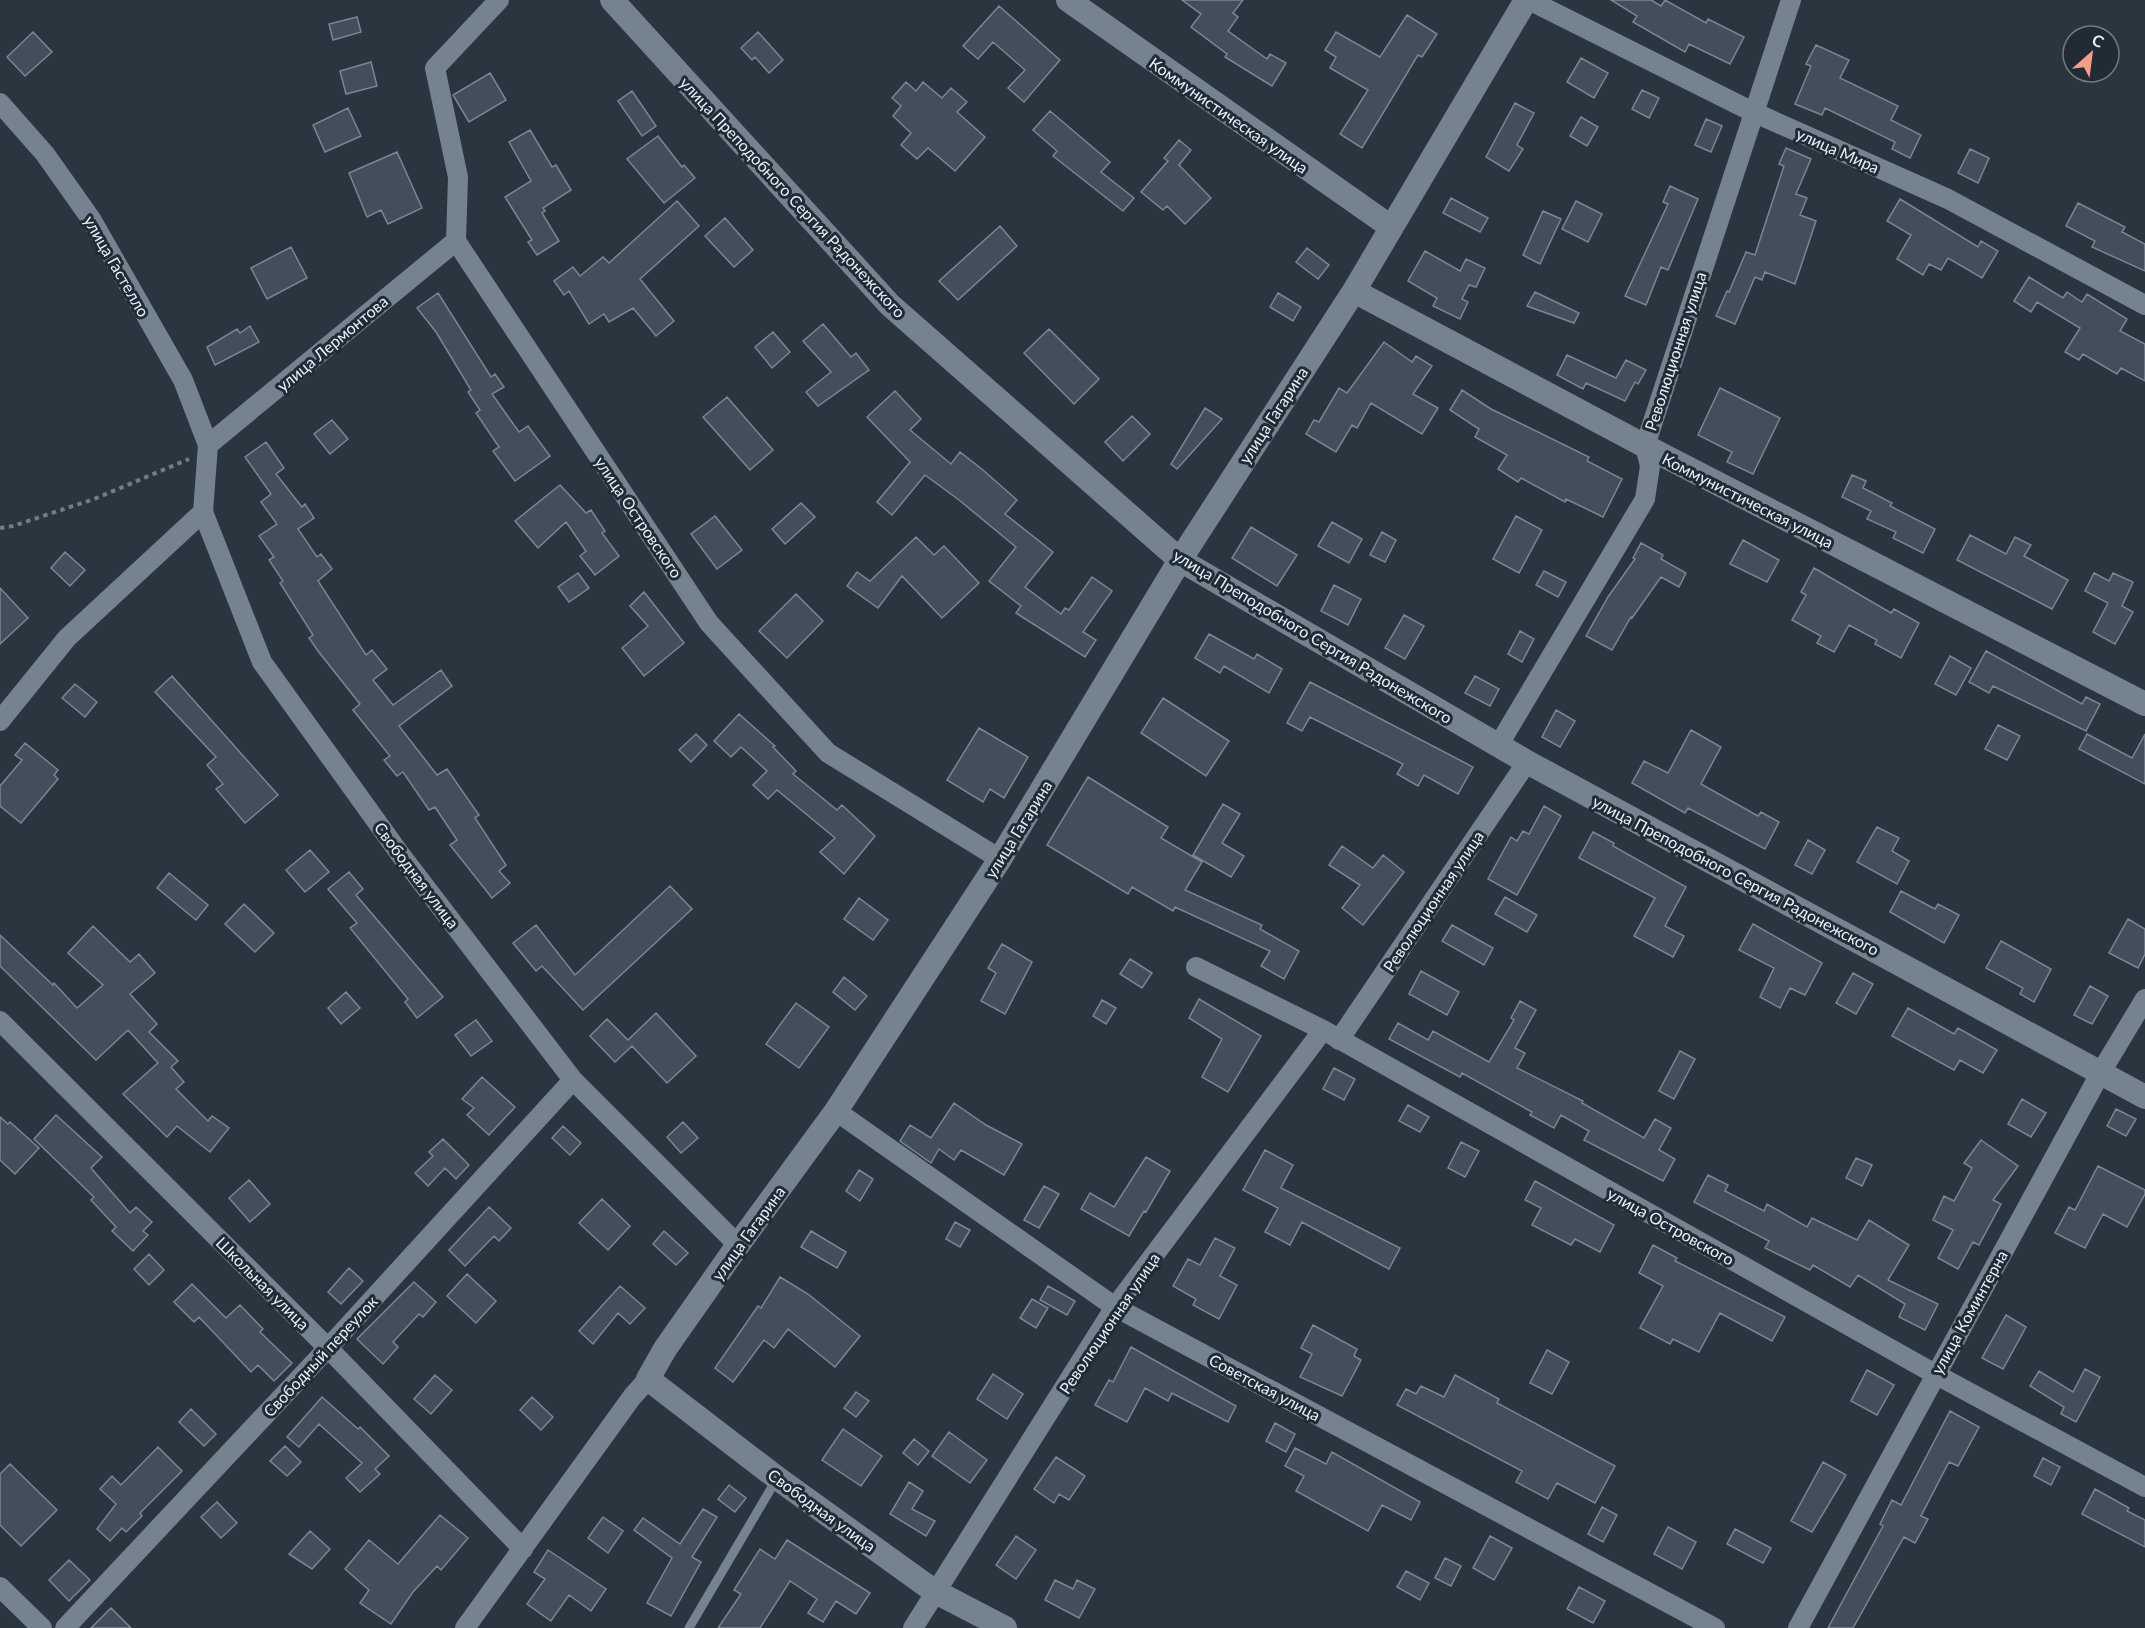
<svg xmlns="http://www.w3.org/2000/svg" width="2145" height="1628" font-family="Lato,sans-serif">
	<rect width="100%" height="100%" fill="#2a3540"/>
	<path fill="#424f5a" stroke="#798793" stroke-width="1.5" d="M1182,0H1243L1233,13L1238,17L1228,31L1267,59L1270,54L1286,63L1272,86L1225,57L1227,54L1191,27L1201,14Z
		M1611,0H1651L1661,6L1665,0L1706,23L1708,19L1744,37L1730,64L1689,44L1685,52L1633,22L1637,16Z
		M999,6L1060,60L1024,102L1008,88L1025,70L993,42L978,59L963,46Z
		M1407,15L1437,34L1422,57L1418,55L1362,148L1340,134L1368,90L1330,68L1336,57L1325,50L1336,32L1380,57Z
		M357,17L361,32L333,40L329,24Z
		M33,32L52,52L25,76L7,57Z
		M758,32L783,60L769,73L755,57L752,60L741,48Z
		M1816,45L1849,60L1840,78L1898,106L1891,120L1921,135L1910,158L1892,149L1895,142L1825,108L1822,115L1795,104L1811,66L1806,64Z
		M1581,58L1608,73L1594,98L1567,82Z
		M371,62L377,86L346,94L340,71Z
		M490,73L506,100L469,122L453,95Z
		M906,82L916,91L923,82L942,98L951,88L967,102L957,112L985,137L955,171L928,148L917,159L901,145L911,133L893,116L901,106L892,98Z
		M1642,90L1659,98L1649,118L1632,109Z
		M632,91L656,126L642,136L618,101Z
		M1515,103L1534,113L1517,145L1523,149L1509,171L1486,157Z
		M348,108L361,136L325,152L313,125Z
		M1050,111L1110,162L1101,172L1134,198L1123,211L1053,156L1057,151L1033,130Z
		M1581,117L1598,127L1587,146L1570,136Z
		M1706,119L1722,126L1711,152L1695,145Z
		M530,130L552,167L556,165L571,190L543,208L545,211L542,213L559,241L537,255L528,242L532,240L505,197L531,181L509,142Z
		M658,136L682,167L684,165L695,178L664,203L627,159Z
		M1179,140L1191,150L1179,165L1211,198L1185,224L1167,206L1163,210L1141,192L1168,161L1164,158Z
		M1786,148L1811,159L1796,194L1807,198L1800,215L1816,221L1795,284L1765,272L1762,280L1755,277L1735,324L1716,316L1727,291L1729,292L1746,252L1755,255L1784,166L1779,164Z
		M1970,149L1989,158L1978,183L1958,173Z
		M397,152L422,208L388,224L381,210L367,217L349,173Z
		M1670,186L1698,199L1668,270L1661,267L1646,305L1625,296L1668,204L1663,202Z
		M1451,198L1488,218L1480,232L1443,213Z
		M1900,199L1978,247L1981,241L1998,251L1982,278L1948,258L1941,270L1929,264L1923,275L1897,259L1911,235L1887,221Z
		M677,201L699,226L640,279L674,321L656,336L633,308L609,322L604,314L589,324L569,291L564,295L554,281L573,267L580,276L603,257L609,263Z
		M1576,201L1602,214L1588,242L1562,229Z
		M2078,203L2125,227L2122,232L2145,244V271L2092,247L2095,241L2066,226Z
		M1543,211L1561,219L1540,264L1523,255Z
		M725,218L753,250L734,267L705,236Z
		M1000,226L1017,246L958,300L939,281Z
		M291,247L307,278L267,299L251,268Z
		M1307,248L1329,265L1318,279L1296,262Z
		M1425,251L1460,271L1466,259L1485,268L1476,287L1469,285L1462,299L1468,302L1460,319L1433,306L1437,298L1408,281Z
		M2029,277L2063,298L2067,292L2082,302L2087,294L2127,319L2120,331L2145,344V381L2121,368L2117,374L2083,354L2079,360L2065,352L2080,328L2037,302L2031,312L2014,301Z
		M1535,292L1579,313L1574,323L1527,306Z
		M438,293L491,377L495,374L504,387L492,394L519,432L528,426L550,456L515,481L493,451L499,447L476,413L480,410L468,392L471,390L436,332L417,308Z
		M1278,293L1301,307L1293,321L1270,307Z
		M823,324L851,357L856,353L869,370L818,406L806,392L831,372L803,341Z
		M250,326L259,342L215,365L207,347L237,329L240,333Z
		M1049,329L1099,379L1074,404L1024,353Z
		M773,332L790,352L772,368L755,347Z
		M1384,342L1412,362L1416,356L1432,366L1413,394L1438,408L1422,434L1371,403L1357,428L1352,425L1336,452L1306,434L1314,420L1319,422L1339,388L1347,393Z
		M1567,355L1616,378L1626,360L1646,370L1638,384L1635,382L1625,401L1586,383L1583,389L1557,375Z
		M1720,388L1780,418L1753,474L1727,462L1732,452L1698,435Z
		M1462,390L1491,409L1589,457L1587,461L1622,479L1603,517L1566,499L1565,502L1521,478L1518,482L1498,469L1507,455L1475,437L1479,429L1450,410Z
		M895,391L921,419L910,430L951,464L960,452L983,470L1017,500L1005,514L1053,552L1025,587L1061,614L1065,608L1069,610L1092,577L1112,591L1083,632L1096,640L1085,657L1016,613L1021,606L989,581L1016,547L959,500L925,475L892,515L877,502L910,462L867,417Z
		M727,397L773,450L750,470L703,417Z
		M1205,408L1222,419L1177,469L1171,464Z
		M1132,416L1150,434L1123,461L1105,442Z
		M332,420L348,439L330,454L314,434Z
		M266,442L284,468L276,474L302,507L305,504L314,518L298,529L317,557L321,554L332,569L318,581L366,655L372,650L387,669L373,680L393,705L441,670L452,686L399,726L437,775L447,769L479,815L475,818L506,865L499,871L510,883L492,898L450,845L457,840L435,807L429,810L403,772L397,776L384,760L390,756L353,710L360,704L318,651L309,638L313,635L280,583L283,581L269,560L274,557L259,536L277,524L261,502L271,494L245,457Z
		M1852,475L1866,481L1863,488L1892,503L1890,506L1935,529L1923,553L1893,538L1896,532L1867,519L1871,511L1842,497Z
		M560,485L586,513L591,510L605,531L602,533L619,556L595,575L580,556L586,551L566,522L538,548L515,521Z
		M801,503L815,517L785,544L772,529Z
		M715,516L742,550L717,569L691,534Z
		M1516,516L1542,530L1519,573L1493,559Z
		M1332,522L1362,539L1349,563L1318,546Z
		M1251,527L1297,555L1277,586L1232,558Z
		M1382,532L1396,540L1385,562L1370,555Z
		M1970,535L2006,554L2015,537L2031,545L2024,556L2068,580L2052,609L1957,560Z
		M916,537L934,555L944,546L979,583L942,618L902,576L878,608L847,586L857,572L870,581Z
		M1743,540L1779,560L1767,582L1730,564Z
		M1641,543L1663,555L1661,559L1686,573L1679,587L1661,577L1632,618L1631,617L1612,650L1586,636L1608,597L1635,559L1633,558Z
		M65,552L85,570L70,586L51,568Z
		M1814,568L1891,613L1894,609L1919,623L1901,658L1875,644L1877,640L1849,625L1834,652L1817,643L1821,636L1792,620L1806,595L1801,592Z
		M1544,571L1566,582L1558,597L1536,585Z
		M578,573L589,588L569,602L558,587Z
		M2094,573L2109,581L2113,573L2133,582L2122,606L2133,612L2115,644L2093,632L2108,603L2085,591Z
		M1334,585L1361,599L1348,625L1321,611Z
		M0,588L28,618L0,644Z
		M644,592L684,643L644,676L622,648L648,626L630,606Z
		M796,594L823,621L787,658L759,631Z
		M1404,615L1424,626L1405,659L1385,648Z
		M1520,631L1534,639L1522,662L1508,654Z
		M1209,634L1254,659L1257,654L1282,669L1269,693L1224,666L1220,673L1195,658Z
		M1986,651L2082,704L2086,697L2100,704L2086,731L1993,686L1989,693L1969,682Z
		M1950,656L1971,668L1956,695L1935,684Z
		M172,676L278,795L245,823L216,789L223,784L207,765L216,757L155,692Z
		M1475,676L1499,689L1490,706L1465,693Z
		M1310,682L1473,767L1458,794L1424,775L1418,786L1397,774L1403,764L1310,717L1302,731L1287,723Z
		M75,684L97,702L85,717L62,698Z
		M1163,698L1229,741L1206,776L1141,733Z
		M1556,710L1575,721L1560,747L1542,737Z
		M739,714L775,746L773,747L796,771L793,774L837,810L842,805L875,836L844,874L820,852L835,838L777,790L768,799L753,785L767,771L741,747L731,757L714,741Z
		M1998,725L2020,736L2007,760L1985,749Z
		M979,728L1028,757L1004,798L990,789L983,802L947,780Z
		M1691,730L1721,747L1701,784L1758,816L1761,812L1779,822L1765,849L1688,808L1685,813L1632,783L1644,761L1668,773Z
		M696,734L707,745L691,762L679,750Z
		M2087,734L2132,758L2145,734V784L2079,749Z
		M25,743L58,770L54,775L58,779L21,823L0,806V786L22,760L15,755Z
		M1088,777L1168,827L1161,838L1202,862L1185,890L1262,925L1260,929L1299,951L1284,979L1261,966L1270,951L1175,907L1173,911L1132,887L1128,894L1047,845Z
		M1223,804L1240,814L1222,843L1244,856L1231,877L1193,855Z
		M1544,806L1561,816L1517,895L1488,879L1511,837L1517,841L1523,831L1529,834Z
		M1877,827L1899,838L1892,851L1909,861L1897,884L1857,862Z
		M1593,832L1614,843L1613,846L1686,887L1665,926L1684,936L1673,957L1634,936L1655,898L1579,858Z
		M1808,840L1825,850L1812,874L1795,865Z
		M1342,846L1373,868L1383,855L1404,872L1363,925L1342,908L1360,885L1329,865Z
		M310,850L329,872L305,892L286,870Z
		M349,872L363,889L356,895L443,997L417,1018L405,1002L408,999L350,928L357,923L328,889Z
		M169,873L208,905L196,920L157,888Z
		M670,886L692,909L583,1010L542,966L536,971L513,943L536,925L575,975Z
		M1901,891L1935,909L1938,904L1959,915L1944,943L1890,912Z
		M1505,897L1537,915L1527,932L1495,914Z
		M859,898L888,920L873,940L844,919Z
		M244,904L274,933L255,952L225,924Z
		M2128,919L2145,929V954L2138,968L2109,953Z
		M1753,924L1822,963L1805,995L1790,988L1780,1008L1760,997L1774,968L1739,950Z
		M1452,925L1493,948L1484,965L1442,941Z
		M93,926L130,962L139,954L155,973L130,994L157,1024L149,1032L178,1061L171,1067L184,1082L176,1089L208,1121L212,1116L229,1128L210,1152L177,1126L167,1137L123,1094L158,1063L128,1030L96,1060L0,966V935L53,985L54,983L77,1008L103,985L68,953Z
		M2001,941L2051,969L2034,1002L2020,994L2023,988L1986,968Z
		M1002,944L1032,962L1005,1014L981,1001L996,973L988,968Z
		M1130,959L1152,973L1142,988L1120,974Z
		M1421,971L1459,992L1447,1015L1409,994Z
		M1853,973L1873,984L1856,1014L1836,1003Z
		M844,977L867,996L855,1010L833,992Z
		M2090,986L2108,996L2092,1024L2074,1015Z
		M346,992L360,1008L341,1024L328,1008Z
		M1199,999L1261,1036L1228,1092L1202,1077L1222,1039L1189,1018Z
		M1102,1000L1116,1008L1106,1024L1093,1016Z
		M1520,1001L1536,1010L1515,1048L1525,1053L1517,1068L1583,1101L1582,1103L1644,1138L1655,1119L1671,1128L1659,1150L1675,1159L1663,1181L1584,1140L1589,1131L1561,1115L1554,1128L1530,1115L1532,1112L1462,1073L1460,1077L1389,1039L1398,1023L1428,1040L1433,1031L1489,1062L1514,1020L1511,1018Z
		M796,1003L829,1027L799,1068L766,1044Z
		M1908,1008L1954,1034L1958,1028L1997,1050L1983,1073L1960,1060L1954,1070L1892,1036Z
		M656,1013L696,1056L667,1083L632,1046L615,1062L590,1036L607,1019L628,1040Z
		M476,1020L492,1041L471,1056L455,1035Z
		M1680,1051L1695,1059L1674,1099L1659,1091Z
		M1334,1068L1355,1079L1344,1100L1323,1089Z
		M482,1077L515,1107L489,1135L467,1115L474,1108L462,1099Z
		M2022,1099L2046,1113L2031,1137L2008,1124Z
		M954,1103L986,1125L1022,1144L1004,1175L961,1150L954,1160L939,1149L931,1163L900,1141L910,1125L931,1138Z
		M1408,1105L1429,1117L1420,1132L1399,1121Z
		M2116,1109L2136,1119L2126,1136L2107,1126Z
		M56,1115L102,1157L91,1168L130,1213L136,1207L152,1222L143,1231L148,1235L133,1251L112,1231L116,1227L91,1200L94,1197L34,1139Z
		M0,1117L8,1124L10,1122L39,1148L15,1174L0,1160Z
		M683,1122L698,1138L681,1153L667,1137Z
		M563,1126L581,1143L570,1155L552,1138Z
		M443,1139L469,1165L456,1179L445,1168L428,1186L415,1173L433,1156L429,1152Z
		M1981,1140L2018,1166L1993,1200L2001,1204L1979,1245L1973,1242L1958,1269L1938,1258L1953,1230L1933,1220L1944,1196L1954,1201L1972,1168L1964,1163Z
		M1461,1142L1479,1151L1465,1177L1448,1168Z
		M1265,1150L1293,1165L1281,1188L1400,1248L1389,1269L1302,1222L1290,1245L1265,1232L1278,1208L1243,1190Z
		M1146,1157L1170,1171L1146,1212L1144,1211L1129,1236L1081,1209L1090,1193L1114,1207Z
		M1856,1158L1872,1165L1862,1186L1846,1178Z
		M2098,1166L2145,1190V1194L2127,1227L2103,1214L2085,1248L2055,1233L2069,1207L2075,1210Z
		M859,1170L873,1179L860,1201L846,1191Z
		M1708,1175L1728,1185L1725,1191L1764,1211L1767,1204L1807,1227L1812,1218L1857,1240L1869,1220L1909,1245L1888,1280L1938,1304L1925,1330L1899,1317L1905,1304L1858,1275L1850,1287L1813,1265L1810,1270L1765,1248L1769,1241L1694,1202Z
		M249,1180L270,1204L250,1222L229,1198Z
		M1535,1181L1614,1225L1600,1252L1575,1239L1571,1245L1532,1225L1541,1208L1525,1200Z
		M1044,1186L1059,1194L1039,1228L1024,1220Z
		M602,1199L630,1226L608,1250L579,1223Z
		M489,1207L511,1228L499,1241L494,1236L465,1266L449,1250Z
		M955,1222L970,1230L960,1247L946,1239Z
		M664,1231L688,1253L676,1265L653,1244Z
		M811,1231L846,1252L837,1268L801,1247Z
		M1215,1238L1235,1248L1220,1276L1237,1285L1219,1319L1193,1305L1196,1299L1173,1286L1188,1259L1200,1265Z
		M1653,1245L1677,1258L1675,1261L1785,1317L1772,1341L1720,1313L1699,1352L1673,1339L1670,1344L1640,1328L1663,1286L1639,1273Z
		M149,1254L164,1270L149,1285L134,1269Z
		M349,1268L363,1281L341,1304L328,1292Z
		M467,1274L496,1301L476,1323L447,1296Z
		M780,1277L808,1294L860,1336L835,1367L788,1329L774,1348L764,1340L733,1382L715,1368L758,1306L761,1308Z
		M414,1282L436,1302L423,1317L419,1314L393,1342L398,1347L383,1364L357,1339Z
		M192,1284L226,1318L240,1305L263,1329L260,1332L292,1363L274,1381L258,1365L251,1372L199,1317L194,1322L174,1302Z
		M620,1286L645,1308L630,1324L618,1313L593,1344L579,1331Z
		M1048,1286L1075,1301L1067,1315L1040,1300Z
		M1032,1299L1048,1308L1036,1328L1020,1318Z
		M2006,1315L2026,1327L2003,1369L1982,1358Z
		M1313,1325L1357,1349L1354,1356L1361,1360L1342,1396L1300,1377L1312,1354L1301,1348Z
		M1131,1347L1236,1406L1228,1422L1172,1393L1168,1401L1145,1388L1127,1422L1095,1405L1109,1380L1113,1382Z
		M1547,1350L1569,1362L1552,1394L1530,1383Z
		M2085,1369L2100,1377L2076,1422L2061,1414L2064,1407L2030,1386L2039,1371L2073,1392Z
		M1867,1370L1894,1385L1877,1415L1851,1401Z
		M993,1374L1023,1394L1007,1419L977,1399Z
		M435,1375L452,1390L431,1414L414,1399Z
		M1455,1375L1499,1399L1497,1403L1615,1466L1595,1503L1557,1483L1548,1499L1516,1482L1522,1471L1397,1405L1406,1389L1416,1394L1421,1386L1444,1397Z
		M856,1392L869,1401L856,1417L844,1408Z
		M322,1397L358,1429L360,1427L389,1456L375,1469L380,1474L360,1492L346,1478L362,1463L319,1424L299,1447L287,1437Z
		M532,1397L553,1417L541,1430L520,1410Z
		M191,1409L216,1434L204,1446L179,1422Z
		M1950,1411L1979,1427L1958,1466L1949,1462L1921,1516L1928,1519L1915,1543L1904,1537L1853,1628H1828L1883,1526L1880,1524L1892,1500L1901,1505Z
		M1275,1423L1295,1434L1286,1452L1266,1441Z
		M843,1429L882,1456L861,1486L822,1460Z
		M949,1432L987,1460L970,1483L932,1456Z
		M914,1439L929,1451L918,1465L903,1453Z
		M285,1446L301,1462L287,1476L270,1461Z
		M158,1447L182,1471L140,1513L142,1516L126,1532L122,1528L110,1541L97,1529L116,1504L100,1489L112,1476L121,1485Z
		M1295,1448L1326,1464L1332,1452L1420,1502L1411,1520L1382,1505L1368,1531L1296,1491L1304,1476L1285,1466Z
		M1056,1457L1085,1476L1069,1500L1059,1494L1054,1503L1034,1489Z
		M2043,1458L2060,1467L2051,1485L2034,1476Z
		M1823,1462L1846,1475L1812,1532L1791,1521Z
		M10,1464L57,1510L21,1546L0,1525V1474Z
		M909,1482L923,1491L912,1509L935,1521L926,1536L890,1514Z
		M729,1485L746,1498L735,1512L718,1499Z
		M2095,1489L2129,1508L2127,1511L2145,1520V1547L2082,1514Z
		M217,1502L237,1523L221,1538L201,1517Z
		M1602,1507L1617,1515L1603,1542L1588,1534Z
		M703,1509L717,1517L692,1557L701,1562L671,1616L647,1603L672,1558L634,1530L643,1518L680,1544Z
		M440,1515L468,1538L441,1570L437,1566L413,1592L391,1624L360,1603L369,1590L345,1569L369,1540L398,1564Z
		M603,1517L623,1531L608,1553L588,1538Z
		M1668,1527L1696,1542L1682,1569L1654,1554Z
		M1735,1529L1771,1548L1763,1563L1727,1544Z
		M310,1531L330,1549L312,1569L289,1554Z
		M1016,1536L1036,1550L1016,1579L996,1565Z
		M1490,1536L1512,1548L1494,1580L1473,1568Z
		M787,1540L870,1593L856,1614L836,1601L823,1622L808,1613L817,1599L790,1581L760,1628H718L741,1594L734,1590L760,1549L775,1559Z
		M548,1550L606,1589L591,1611L569,1595L551,1621L527,1604L545,1579L534,1572Z
		M1445,1558L1461,1566L1451,1586L1435,1578Z
		M69,1560L90,1580L69,1601L49,1580Z
		M1406,1571L1429,1583L1420,1600L1397,1587Z
		M1055,1580L1073,1589L1077,1580L1095,1589L1079,1618L1045,1600Z
		M1579,1587L1605,1601L1593,1623L1567,1609Z
		M111,1608L131,1628H91Z"/>
	<g fill="none" stroke-linecap="round" stroke-linejoin="round">
		<path stroke="#727c85" stroke-width="4" stroke-dasharray="4.5 4.5" stroke-linecap="butt" d="M0,528L13,526L94,499L189,459"/>
		<path stroke="#758390" stroke-width="9" d="M689,1628L776,1480"/>
		<path stroke="#758390" stroke-width="20" d="M499,0L435,68L458,177L456,241L709,623L828,753L1000,859
			M1529,0L1753,112L1948,199L2145,305
			M0,103L45,154L91,219L183,380L208,445L203,512L262,662L400,854L573,1080L738,1245
			M208,445L456,241
			M0,721L67,638L203,512
			M1498,746L1645,499L1650,466L1645,446L1791,0
			M1196,967L1323,1030L1935,1374L2145,1487
			M0,1021L328,1348L523,1549
			M1339,1040L1527,762
			M836,1111L1115,1307L1715,1628
			M0,1587L42,1628
			M65,1628L328,1348L573,1080
			M465,1628L632,1397L648,1379
			M913,1628L1115,1307L1323,1030
			M1798,1628L2101,1072L2145,999"/>
		<path stroke="#758390" stroke-width="24" d="M612,0L890,305L1180,560L1527,762L2145,1097
			M1068,0L1391,227
			M1354,291L1645,446L2145,704
			M1005,1628L934,1591L777,1478L648,1379L665,1349L738,1245L836,1111L1000,859L1180,560L1354,291L1526,0"/>
	</g>
	<g text-anchor="middle" dominant-baseline="central" stroke-width="6" stroke-linejoin="round" paint-order="stroke">
		<g font-size="16" fill="#eaf2f9" stroke="#202b36">
			<text transform="translate(1229 115) rotate(35)">Коммунистическая улица</text>
			<text transform="translate(1838 150) rotate(24)">улица Мира</text>
			<text transform="translate(793 197) rotate(47)">улица Преподобного Сергия Радонежского</text>
			<text transform="translate(117 266) rotate(60)">улица Гастелло</text>
			<text transform="translate(332 343) rotate(-40)">улица Лермонтова</text>
			<text transform="translate(1675 351) rotate(-72)">Революционная улица</text>
			<text transform="translate(1273 415) rotate(-57)">улица Гагарина</text>
			<text transform="translate(1748 500) rotate(27)">Коммунистическая улица</text>
			<text transform="translate(639 517) rotate(56)">улица Островского</text>
			<text transform="translate(1313 636) rotate(31)">улица Преподобного Сергия Радонежского</text>
			<text transform="translate(1018 829) rotate(-58)">улица Гагарина</text>
			<text transform="translate(417 875) rotate(53)">Свободная улица</text>
			<text transform="translate(1736 875) rotate(28)">улица Преподобного Сергия Радонежского</text>
			<text transform="translate(1433 901) rotate(-56)">Революционная улица</text>
			<text transform="translate(1671 1226) rotate(29)">улица Островского</text>
			<text transform="translate(748 1233) rotate(-54)">улица Гагарина</text>
			<text transform="translate(263 1283) rotate(45)">Школьная улица</text>
			<text transform="translate(1969 1312) rotate(-61)">улица Коминтерна</text>
			<text transform="translate(1109 1323) rotate(-56)">Революционная улица</text>
			<text transform="translate(320 1356) rotate(-47)">Свободный переулок</text>
			<text transform="translate(1265 1387) rotate(28)">Советская улица</text>
			<text transform="translate(822 1510) rotate(36)">Свободная улица</text>
		</g>
	</g>
	<g transform="translate(2091 54) rotate(28)"><circle r="28" fill="#202b36" stroke="#717b84" stroke-width="1.5"/>
	<path d="M0-4.5L10 22L0 15L-10 22Z" fill="#f49e87"/>
	<text y="-9" font-size="16" font-weight="bold" text-anchor="middle" fill="#eaf2f9">С</text>
	</g>
</svg>
